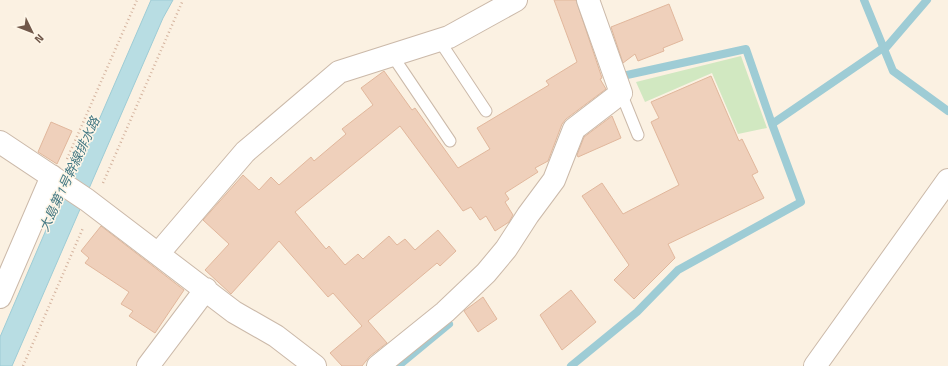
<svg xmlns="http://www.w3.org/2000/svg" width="948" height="366" font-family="'Titillium Web','Noto Sans JP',sans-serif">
	<rect width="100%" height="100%" fill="#fbf1e2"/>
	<path fill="#d1e8c1" d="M741,56L767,128L738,134L712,73L645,102L636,82Z"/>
	<path fill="#b8dde3" stroke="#9eccd5" d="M151,0H173L163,18L12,366H0V337L58,202L76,173Z"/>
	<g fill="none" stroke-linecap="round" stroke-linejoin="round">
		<path stroke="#9eccd5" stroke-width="8" d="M864,0L893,71L948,111
			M884,50L927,0
			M627,75L746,49L772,124
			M398,366L449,324
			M571,366L637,312L678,270L801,202L772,124L883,48"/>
	</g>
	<path fill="#efd0bb" stroke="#e1b79c" d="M554,0H576L602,78L600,79L606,89L566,119L562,124L548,161L535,168L538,172L505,193L509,199L505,202L513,215L509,222L495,231L486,216L480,220L471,207L463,211L400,126L295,212L326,249L329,246L345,265L358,254L363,259L389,236L397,245L405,239L415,250L438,230L456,251L440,266L437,263L368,321L387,343L370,356L362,366H342L330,353L362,326L333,293L328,297L279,241L231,294L205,270L229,244L203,220L243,175L259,190L271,177L279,185L311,157L314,161L346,134L342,129L373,105L361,88L384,71L412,110L415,108L458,168L490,149L477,128L549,85L546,81L577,62Z
		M669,4L683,40L663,48L664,51L638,61L635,54L623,63L611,27Z
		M711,76L739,141L742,139L758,172L752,175L764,198L668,244L675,258L634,299L614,280L629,265L582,196L602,183L623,214L679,185L651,122L659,118L651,102Z
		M612,116L621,138L578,157L577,155L584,137Z
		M51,122L72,131L57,164L38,152Z
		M101,226L184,290L155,333L129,316L133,311L121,304L129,292L85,263L89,258L81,251Z
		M571,290L596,322L562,350L540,315Z
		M483,297L497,319L478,332L464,311Z"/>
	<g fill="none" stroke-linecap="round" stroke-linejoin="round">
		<g stroke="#cbb9a9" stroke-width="13">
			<path id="lane" d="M439,40L486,111
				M392,55L450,141
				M621,93L638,135"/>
		</g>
		<g stroke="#cbb9a9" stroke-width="24">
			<path id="street" d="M0,142L87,200L234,312L276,336L315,366
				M158,254L245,152L339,72L449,37L516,0
				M0,297L52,176
				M148,366L206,289
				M378,366L445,312L486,273L506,249L528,215L554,180L574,129L621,93L588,0
				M815,366L948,180"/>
		</g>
		<path stroke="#d4b39e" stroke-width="2.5" stroke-dasharray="1 3" stroke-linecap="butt" d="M67,159L137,0
			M103,183L183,0
			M23,366L83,228"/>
		<use href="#lane" stroke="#fff" stroke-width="11"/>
		<use href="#street" stroke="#fff" stroke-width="22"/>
	</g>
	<g text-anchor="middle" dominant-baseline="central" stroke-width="3" stroke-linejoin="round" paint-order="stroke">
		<g font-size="13" font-style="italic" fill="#457984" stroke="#fef6e8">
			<text transform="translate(69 174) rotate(-65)">大島第1号幹線排水路</text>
		</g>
	</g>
	<g transform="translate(32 32) rotate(133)" stroke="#fef6e8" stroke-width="3" paint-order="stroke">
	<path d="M0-3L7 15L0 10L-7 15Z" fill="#71584a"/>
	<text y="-6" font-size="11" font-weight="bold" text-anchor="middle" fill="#71584a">N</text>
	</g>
</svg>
